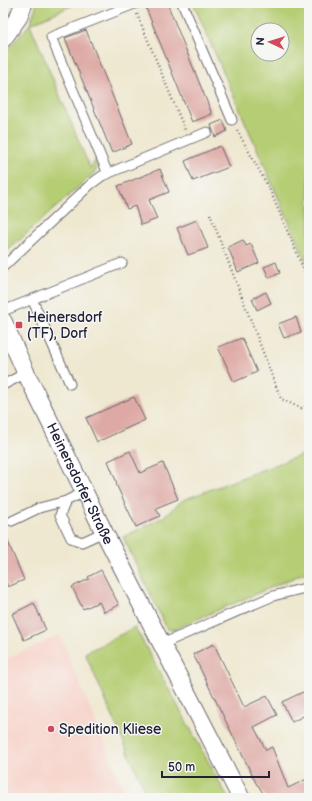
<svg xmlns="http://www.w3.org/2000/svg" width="312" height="801" font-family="'Balsamiq Sans',sans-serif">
	<rect width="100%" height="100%" fill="#f6f6f2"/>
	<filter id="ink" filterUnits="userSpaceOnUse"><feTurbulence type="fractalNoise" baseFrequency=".025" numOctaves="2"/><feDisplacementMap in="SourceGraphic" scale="8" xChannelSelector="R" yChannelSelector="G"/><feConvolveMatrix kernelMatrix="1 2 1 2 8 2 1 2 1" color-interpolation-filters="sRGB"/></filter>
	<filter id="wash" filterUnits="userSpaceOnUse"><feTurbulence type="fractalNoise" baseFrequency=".012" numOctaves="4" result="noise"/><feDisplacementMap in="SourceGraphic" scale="16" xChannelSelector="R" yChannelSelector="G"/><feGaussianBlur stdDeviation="0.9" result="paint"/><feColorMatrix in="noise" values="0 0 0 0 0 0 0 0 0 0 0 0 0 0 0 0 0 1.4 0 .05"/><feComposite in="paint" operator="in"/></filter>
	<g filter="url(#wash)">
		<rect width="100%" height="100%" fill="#efe8d0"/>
		<path fill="#f7d1c8" d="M60,635L127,798H3V660Z"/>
		<path fill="#b5cd73" stroke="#6c7857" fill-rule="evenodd" d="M37,3H78L30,24L90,168L96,160L97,167L95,172L3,255V55L30,24Z
			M193,3H309V268ZM258,30H282V54H258Z
			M309,452V571L172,630L167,629L123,537L162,518L183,500Z
			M135,627L228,798H148L85,653Z"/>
		<g id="blocks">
			<path fill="#dea9a4" d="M144,3H167L212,114L192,122Z
				M86,30L132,144L112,153L65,38Z
				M223,120L227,131L215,137L211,125Z
				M220,146L229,167L193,181L185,161Z
				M160,169L169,192L149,200L157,219L141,225L135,206L127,209L118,186Z
				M197,220L208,248L188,255L177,228Z
				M243,240L246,246L251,244L259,263L238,272L228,247Z
				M276,262L280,273L269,278L264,267Z
				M266,292L271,303L257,310L252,299Z
				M296,317L301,332L284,338L278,324Z
				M242,338L257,372L234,382L218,347Z
				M134,397L145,420L97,442L86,418Z
				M130,451L140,473L163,463L178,499L156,508L160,516L136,527L116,484L117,483L108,461Z
				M3,530L24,580L8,587L3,574Z
				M101,570L119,605L104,612L99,602L83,609L72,587L89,579L88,577Z
				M34,603L46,630L24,640L12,614Z
				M214,644L244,707L267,696L277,715L254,727L266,750L272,747L288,788L309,778V798H266L258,785H257L193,654Z
				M303,692L309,704V713L292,722L282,702Z"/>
		</g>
	</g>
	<g filter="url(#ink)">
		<use href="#blocks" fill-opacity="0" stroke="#6a676f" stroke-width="1"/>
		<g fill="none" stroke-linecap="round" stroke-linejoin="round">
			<g stroke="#6a676f" stroke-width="11">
				<path id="lane" d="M182,3L232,120
					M108,174L51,37L137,3
					M3,267L91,184L102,176L207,132
					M32,299L70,384
					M3,311L122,263
					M3,385L26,373
					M86,491L66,501L60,515L71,538L82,542L104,532
					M12,521L39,508L66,501
					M162,644L273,596L309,587"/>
			</g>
			<g stroke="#6a676f" stroke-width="19">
				<g id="street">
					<path d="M3,39L18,18L24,3"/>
					<path id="s1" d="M3,321L26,373L104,532L241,798"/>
				</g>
			</g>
			<path stroke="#6a676f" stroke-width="2.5" stroke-dasharray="1 3" stroke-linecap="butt" d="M137,14L185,130
				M237,130L269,188L309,282
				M210,214L281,399L301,408L309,405"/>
			<use href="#lane" stroke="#fff" stroke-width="9"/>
			<use href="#street" stroke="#fff" stroke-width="17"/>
		</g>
	</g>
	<g fill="#d1495b" stroke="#f6f6f2" stroke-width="1.5">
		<rect x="15" y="321" width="8" height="8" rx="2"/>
		<circle cx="51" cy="729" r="4"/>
	</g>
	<g text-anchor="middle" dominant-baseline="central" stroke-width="3" stroke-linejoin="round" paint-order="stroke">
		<g font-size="14" fill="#22223b" stroke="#f6f6f2" text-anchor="start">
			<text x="27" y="317">Heinersdorf<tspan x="27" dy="16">(TF), Dorf</tspan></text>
			<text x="59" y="729">Spedition Kliese</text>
		</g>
		<g font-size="14" fill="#22223b" stroke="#f6f6f2">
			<text stroke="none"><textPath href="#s1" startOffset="180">Heinersdorfer Straße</textPath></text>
		</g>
	</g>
	<rect width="312" height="801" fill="none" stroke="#f6f6f2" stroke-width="16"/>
	<g transform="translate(270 42) rotate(274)"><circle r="19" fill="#f6f6f2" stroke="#a1a1a9"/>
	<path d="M0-3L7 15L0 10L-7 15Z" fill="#d1495b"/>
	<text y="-6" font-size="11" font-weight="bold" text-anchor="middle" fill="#22223b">N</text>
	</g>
	<path d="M162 771v6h107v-6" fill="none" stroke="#22223b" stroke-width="2"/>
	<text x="168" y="771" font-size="12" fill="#22223b" stroke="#f6f6f2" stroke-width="3" paint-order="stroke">50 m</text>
</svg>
